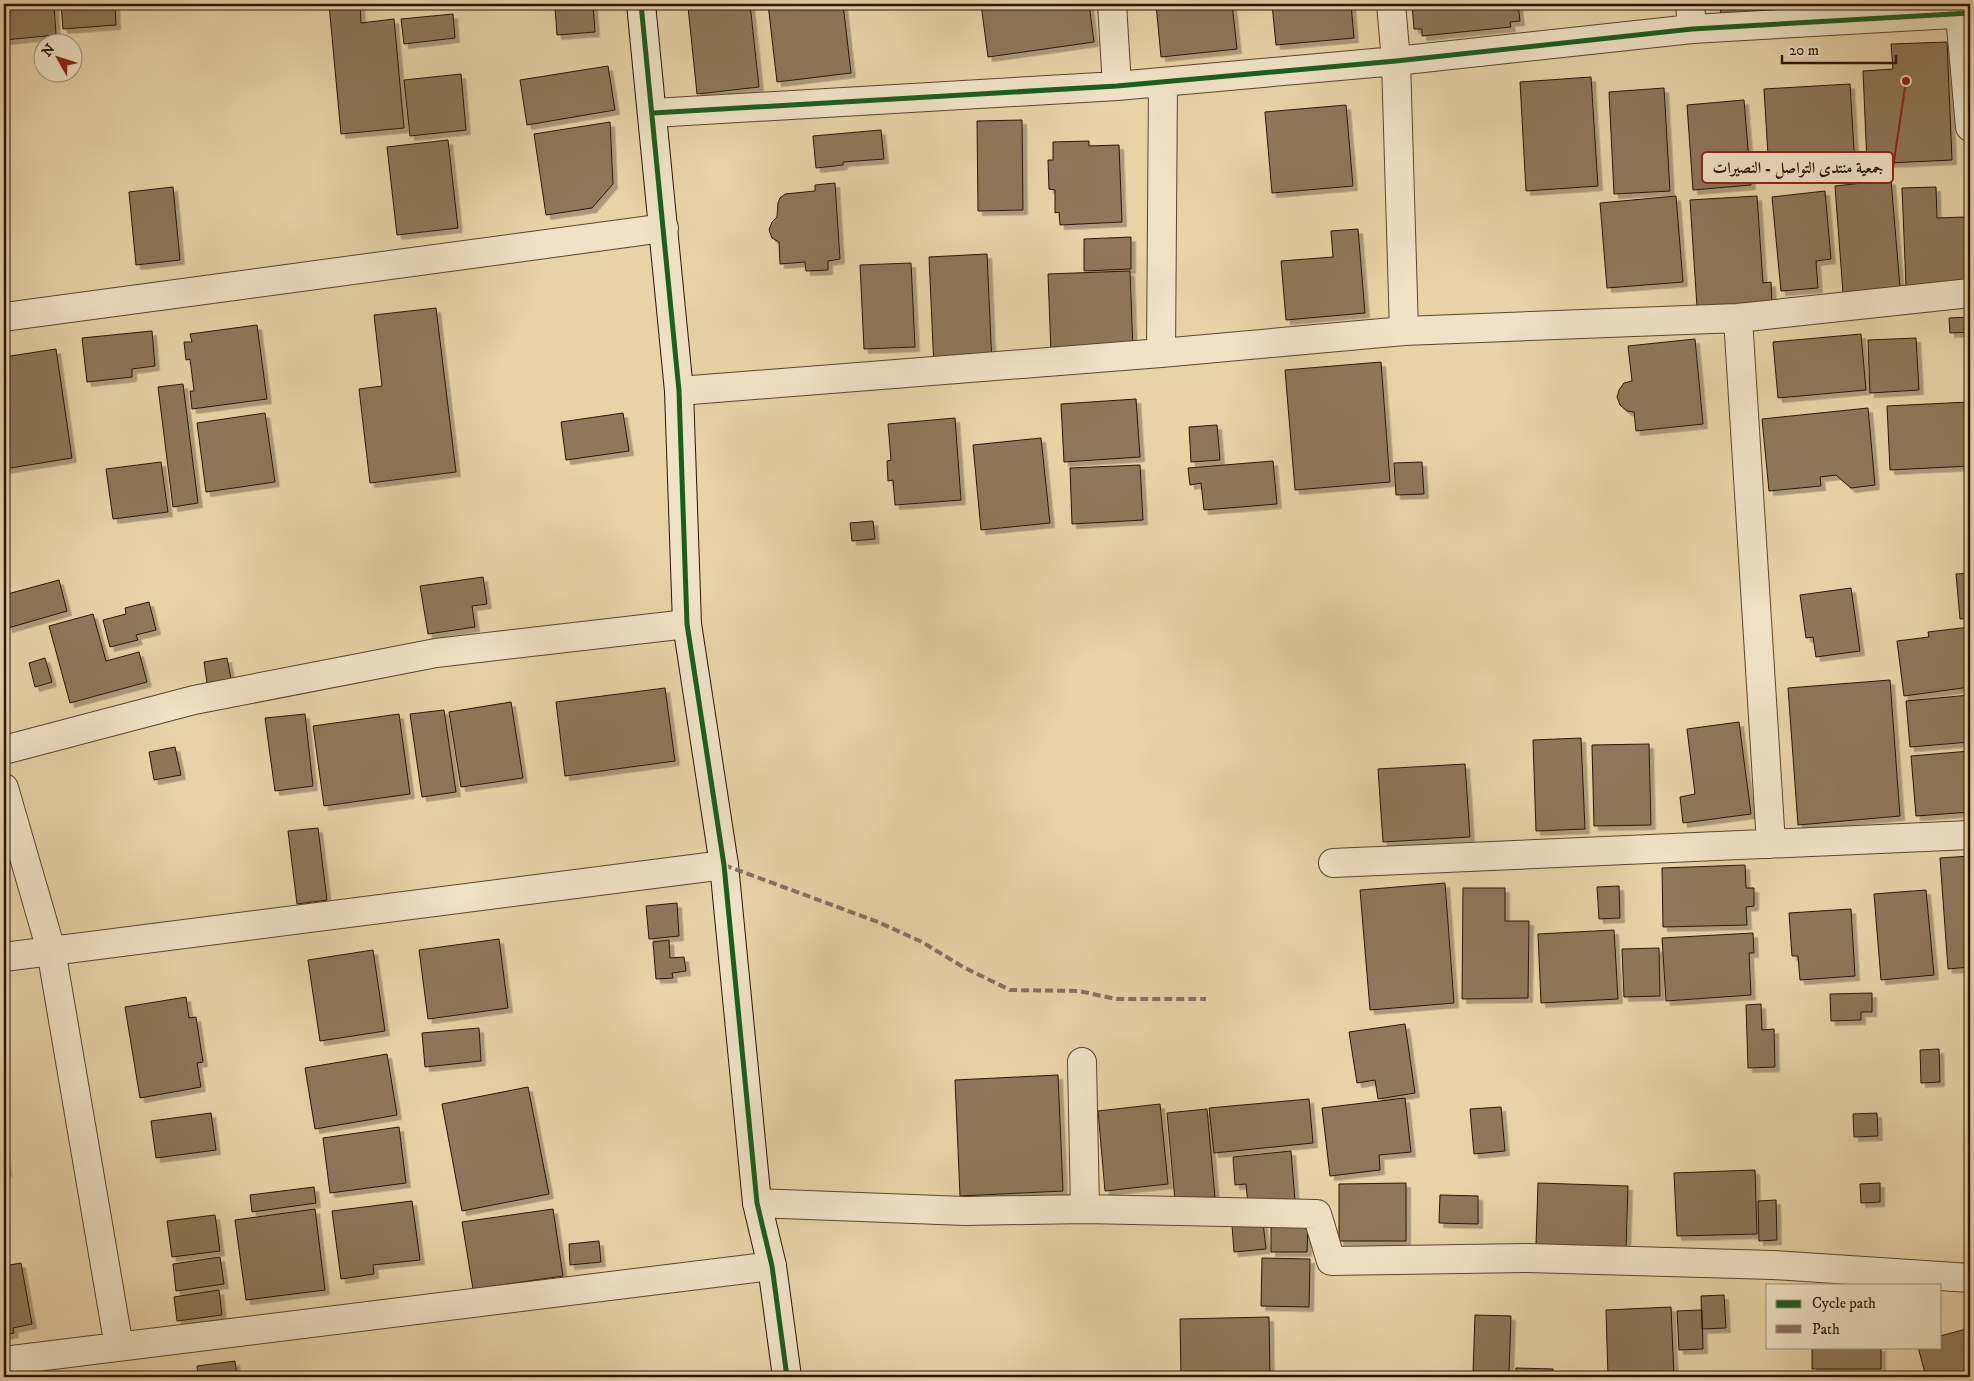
<svg xmlns="http://www.w3.org/2000/svg" width="1974" height="1381" font-family="'IM FELL DW Pica',Amiri,serif">
	<defs>
		<filter id="shadow"><feDropShadow dx="4.5" dy="4.5" stdDeviation="0" flood-color="#0004"/></filter>
	</defs>
	<rect width="100%" height="100%" fill="#e8d2a8"/>
	<filter id="stains"><feTurbulence type="fractalNoise" baseFrequency=".004" numOctaves="4"/><feColorMatrix values="0 0 0 0 .2 0 0 0 0 .09 0 0 0 0 .02 0 0 0 .5 -.17"/></filter>
	<radialGradient id="worn" r=".72"><stop offset=".6" stop-color="#630" stop-opacity="0"/><stop offset="1" stop-color="#630" stop-opacity=".3"/></radialGradient>
	<path fill="#8e775a" stroke="#2c1505" filter="url(#shadow)" d="M4,4H54L56,35L4,40Z
		M61,4H115L116,25L63,29Z
		M329,4H360L361,23L394,19L404,128L341,134Z
		M593,4L595,32L557,35L555,7Z
		M721,4H750L759,87L697,94L688,7Z
		M768,4H843L851,73L777,82Z
		M981,4H1089L1094,42L988,57Z
		M1156,4H1232L1237,49L1161,57Z
		M1272,4H1351L1354,38L1276,45Z
		M1412,4H1518L1520,21L1510,22L1511,27L1422,36V29H1414Z
		M1720,4H1808V10L1721,15Z
		M1810,4H1823V8L1810,9Z
		M453,14L455,38L404,44L401,19Z
		M1947,42L1952,160L1867,164L1863,71L1893,69L1891,44Z
		M608,66L615,110L527,125L520,80Z
		M461,74L466,130L410,136L404,80Z
		M1591,77L1598,186L1526,191L1520,82Z
		M1850,84L1855,166L1769,172L1764,89Z
		M1664,88L1670,191L1614,194L1609,92Z
		M1744,100L1751,185L1693,190L1687,105Z
		M1346,105L1353,186L1272,193L1265,112Z
		M1022,120L1023,210L978,211L977,121Z
		M610,122L613,184L592,208L546,215L534,134Z
		M881,130L884,159L843,162V165L816,168L813,136Z
		M448,140L458,228L397,235L387,147Z
		M1089,141V146L1119,145L1122,222L1060,225L1059,212L1055,213V190L1049,189L1048,160H1053V142Z
		M1891,180L1900,287L1843,293L1835,186Z
		M835,183L840,259L828,261V270L806,271L805,262L780,264L779,242L772,238L769,230L772,222L777,217L778,203L780,198L785,194L815,191V185Z
		M173,187L180,260L136,265L129,192Z
		M1936,187L1937,218L1965,217L1968,284L1906,286L1902,188Z
		M1825,191L1831,259L1816,261L1818,288L1781,291L1772,197Z
		M1676,196L1683,282L1607,288L1600,203Z
		M1757,196L1763,283L1771,282L1772,302L1697,307L1690,200Z
		M1358,229L1365,313L1286,320L1281,261L1333,257L1331,231Z
		M1131,237V269L1084,271V239Z
		M987,254L992,364L934,368L929,257Z
		M911,263L915,347L864,349L860,265Z
		M1130,271L1133,349L1051,353L1048,274Z
		M436,308L456,472L370,483L359,389L382,386L374,315Z
		M1970,317V332L1950,333L1949,318Z
		M257,325L267,399L192,409L190,391H194L190,359L186,360L184,342H192L190,334Z
		M152,331L155,366L132,369V377L87,382L82,338Z
		M1861,334L1866,390L1778,398L1773,342Z
		M1916,338L1919,390L1870,393L1868,340Z
		M1695,339L1703,424L1636,431L1634,412L1627,411L1620,405L1617,397L1619,390L1624,383L1632,381L1628,346Z
		M56,349L72,458L4,469V357Z
		M1381,362L1390,482L1295,490L1285,370Z
		M183,384L198,503L173,507L158,387Z
		M1136,399L1140,457L1064,462L1061,404Z
		M1969,402L1970,466L1890,470L1887,406Z
		M1868,408L1875,485L1851,488L1836,475L1820,477L1821,486L1769,491L1762,419Z
		M265,413L275,482L206,492L197,423Z
		M623,413L629,451L566,460L561,422Z
		M955,418L961,500L895,505L893,480L888,481L887,461L891,460L888,424Z
		M1217,425L1220,460L1191,462L1189,427Z
		M1041,438L1050,523L981,530L973,445Z
		M1273,461L1277,504L1204,510L1201,483L1190,485L1188,468Z
		M161,462L168,512L113,519L106,469Z
		M1422,462L1424,494L1396,495L1394,463Z
		M1140,465L1143,520L1072,524L1070,468Z
		M873,521L875,539L852,541L850,523Z
		M1970,573V618L1960,619L1956,574Z
		M483,577L487,604L472,606L475,627L428,634L420,586Z
		M59,580L67,611L8,628L4,611V595Z
		M1851,588L1860,651L1816,657L1813,637L1806,638L1800,595Z
		M149,602L156,630L136,635L138,640L110,647L103,620L126,614L125,608Z
		M93,614L106,661L139,652L147,682L70,703L49,626Z
		M1970,627V687L1904,696L1897,641L1929,637L1928,632Z
		M45,658L52,682L35,687L29,663Z
		M227,658L231,679L207,683L204,662Z
		M1890,680L1900,816L1798,825L1788,688Z
		M665,688L675,761L565,776L556,702Z
		M1970,695V742L1910,747L1906,701Z
		M511,702L523,778L461,787L449,712Z
		M444,710L456,792L422,797L410,714Z
		M305,714L313,786L275,791L265,718Z
		M399,714L410,794L324,806L313,726Z
		M1739,722L1751,814L1683,823L1680,797L1695,794L1687,729Z
		M1581,738L1585,829L1536,831L1533,740Z
		M1649,744L1651,825L1594,826L1592,745Z
		M175,747L181,775L154,780L149,752Z
		M1970,751V812L1916,816L1911,756Z
		M1465,764L1470,837L1383,842L1378,769Z
		M318,828L327,900L297,904L288,831Z
		M1970,856V967L1948,969L1940,858Z
		M1745,865L1746,888H1754V906L1746,907L1747,925L1663,927L1662,868Z
		M1445,883L1454,1003L1370,1010L1360,890Z
		M1619,886L1620,918L1599,919L1597,887Z
		M1463,888H1505V921H1529L1528,998L1462,999Z
		M1926,890L1934,975L1881,980L1874,894Z
		M677,903L679,936L649,939L646,906Z
		M1851,909L1855,976L1800,980L1798,956H1792L1789,913Z
		M1614,930L1618,999L1541,1003L1538,934Z
		M1753,933L1754,953H1749L1751,995L1666,1001L1662,938Z
		M499,939L508,1008L428,1019L419,950Z
		M669,940L670,958L684,957L686,971L672,973L673,978L656,979L653,942Z
		M1659,948L1660,996L1624,997L1622,949Z
		M373,950L385,1031L320,1041L308,960Z
		M1872,993V1012H1861V1020L1831,1021L1830,994Z
		M186,997L189,1018L196,1017L203,1062L197,1063L201,1087L140,1098L125,1007Z
		M1761,1004L1762,1030L1774,1029L1775,1067L1748,1068L1746,1005Z
		M1405,1024L1415,1093L1378,1099L1375,1080L1357,1083L1349,1032Z
		M479,1028L481,1061L425,1067L422,1033Z
		M1939,1049L1940,1082L1921,1083L1920,1050Z
		M387,1054L397,1115L315,1129L305,1068Z
		M1058,1075L1063,1191L960,1196L955,1080Z
		M528,1087L549,1194L462,1211L442,1104Z
		M1405,1098L1411,1152L1379,1155L1380,1170L1330,1176L1322,1108Z
		M1309,1099L1313,1143L1214,1153L1209,1108Z
		M1160,1104L1168,1184L1105,1191L1098,1111Z
		M1501,1107L1505,1151L1474,1154L1470,1109Z
		M1207,1109L1215,1197L1175,1201L1167,1113Z
		M211,1113L216,1150L156,1158L151,1121Z
		M1877,1113L1878,1136L1854,1137L1853,1114Z
		M399,1127L406,1183L330,1193L323,1138Z
		M4,1148L7,1172H4Z
		M1291,1151L1295,1201L1248,1205L1246,1184L1235,1185L1233,1157Z
		M1755,1170L1757,1234L1677,1236L1674,1173Z
		M1406,1183V1241H1339V1184Z
		M1538,1183L1628,1186L1626,1248L1536,1245Z
		M1880,1183V1202L1861,1203L1860,1184Z
		M314,1187L316,1203L252,1212L250,1195Z
		M1440,1195L1478,1196V1224L1439,1223Z
		M1776,1200L1777,1240L1759,1241L1758,1201Z
		M412,1201L420,1260L373,1265L374,1274L341,1279L332,1211Z
		M315,1209L325,1290L246,1300L235,1220Z
		M553,1209L563,1276L473,1289L462,1222Z
		M215,1215L220,1251L172,1257L167,1221Z
		M1263,1222L1266,1249L1234,1252L1232,1225Z
		M1271,1223H1308L1307,1252H1271Z
		M599,1241L601,1262L570,1265L569,1244Z
		M220,1257L224,1284L176,1291L173,1264Z
		M1262,1258L1310,1259L1309,1307L1261,1306Z
		M21,1263L32,1324L13,1328L14,1333L4,1335V1266Z
		M219,1290L222,1315L177,1321L174,1297Z
		M1724,1295L1726,1328L1702,1329L1701,1296Z
		M1671,1307L1674,1377H1608L1606,1310Z
		M1702,1310L1703,1349L1679,1350L1677,1311Z
		M1475,1315L1511,1316L1509,1374L1473,1373Z
		M1269,1317L1270,1377H1181L1180,1319Z
		M1970,1328V1377H1926L1918,1347H1940V1336Z
		M1812,1347H1881V1369H1812Z
		M235,1361L237,1377H198L197,1366Z
		M1516,1368L1553,1369V1377H1516Z"/>
	<g fill="none" stroke-linecap="round" stroke-linejoin="round">
		<g stroke="#5b442e" stroke-width="30">
			<path id="street" d="M1112,4L1117,86
				M1391,4L1396,61L1404,331
				M1690,4L1692,29
				M1959,4L1970,127
				M653,113L1117,86L1396,61L1692,29L1970,13
				M4,317L664,228
				M1738,318L1771,844
				M1161,353L1163,82
				M679,391L1161,353L1404,331L1738,318L1970,293
				M4,750L194,700L436,653L687,624
				M4,788L51,950L119,1347
				M1333,863L1970,835
				M4,957L724,865
				M1082,1062L1085,1209
				M757,1203L965,1211L1085,1209L1317,1214L1331,1261L1528,1258L1773,1265L1970,1278
				M4,1361L772,1266"/>
		</g>
		<g stroke="#2c1505" stroke-width="30">
			<path id="secondary" d="M641,4L679,391L687,624L724,865L757,1203L772,1266L787,1377"/>
		</g>
		<use href="#street" stroke="#f0e2c6" stroke-width="28"/>
		<use href="#secondary" stroke="#f0e2c6" stroke-width="28"/>
		<path stroke="#8d6e63" stroke-width="4" stroke-dasharray="8 4" stroke-linecap="butt" d="M724,865L878,922L922,942L963,967L1010,990L1079,991L1116,999H1206"/>
		<g stroke="#f0e2c6" stroke-width="8">
			<path id="cycleway" d="M641,4L679,391L687,624L724,865L757,1203L772,1266L787,1377
				M653,113L1117,86L1396,61L1692,29L1970,13"/>
		</g>
		<use href="#cycleway" stroke="#1b5e20" stroke-width="5"/>
	</g>
	<path fill="none" stroke="#8f2418" stroke-width="2" d="M1906 81L1893 167"/>
	<circle fill="#8f2418" stroke="#f0e2c6" stroke-width="2" cx="1906" cy="81" r="5"/>
	<rect fill="#f0e2c6" stroke="#8f2418" stroke-width="2" x="1702" y="152" width="191" height="31" rx="5"/>
	<g font-size="16" text-anchor="middle" font-weight="bold" fill="#2c1505">
		<text x="1798" y="173">جمعية منتدى التواصل - النصيرات</text>
	</g>
	<rect width="1974" height="1381" fill="none" stroke="#e8d2a8" stroke-width="20"/>
	<rect x="5" y="5" width="1964" height="1371" fill="none" stroke="#2c1505" stroke-width="2.5"/>
	<rect x="10" y="10" width="1954" height="1361" fill="none" stroke="#2c1505"/>
	<rect x="1766" y="1284" width="175" height="65" fill="#f0e2c6" stroke="#a29079"/>
	<rect x="1776" y="1300" width="25" height="8" fill="#1b5e20" stroke="#a29079"/>
	<text x="1812" y="1308" font-size="15" fill="#2c1505">Cycle path</text>
	<rect x="1776" y="1325" width="25" height="8" fill="#8d6e63" stroke="#a29079"/>
	<text x="1812" y="1334" font-size="15" fill="#2c1505">Path</text>
	<g transform="translate(58 58) rotate(309)"><circle r="24" fill="#f0e2c6" stroke="#a29079"/>
	<path d="M0-4L9 19L0 12L-9 19Z" fill="#8f2418"/>
	<text y="-8" font-size="14" font-weight="bold" text-anchor="middle" fill="#2c1505">N</text>
	</g>
	<path d="M1782 55v8h114v-8" fill="none" stroke="#2c1505" stroke-width="2.5"/>
	<text x="1789" y="55" font-size="15" fill="#2c1505" stroke="#f0e2c6" stroke-width="4" paint-order="stroke">20 m</text>
	<rect width="100%" height="100%" filter="url(#stains)"/>
	<rect width="100%" height="100%" fill="url(#worn)"/>
</svg>
